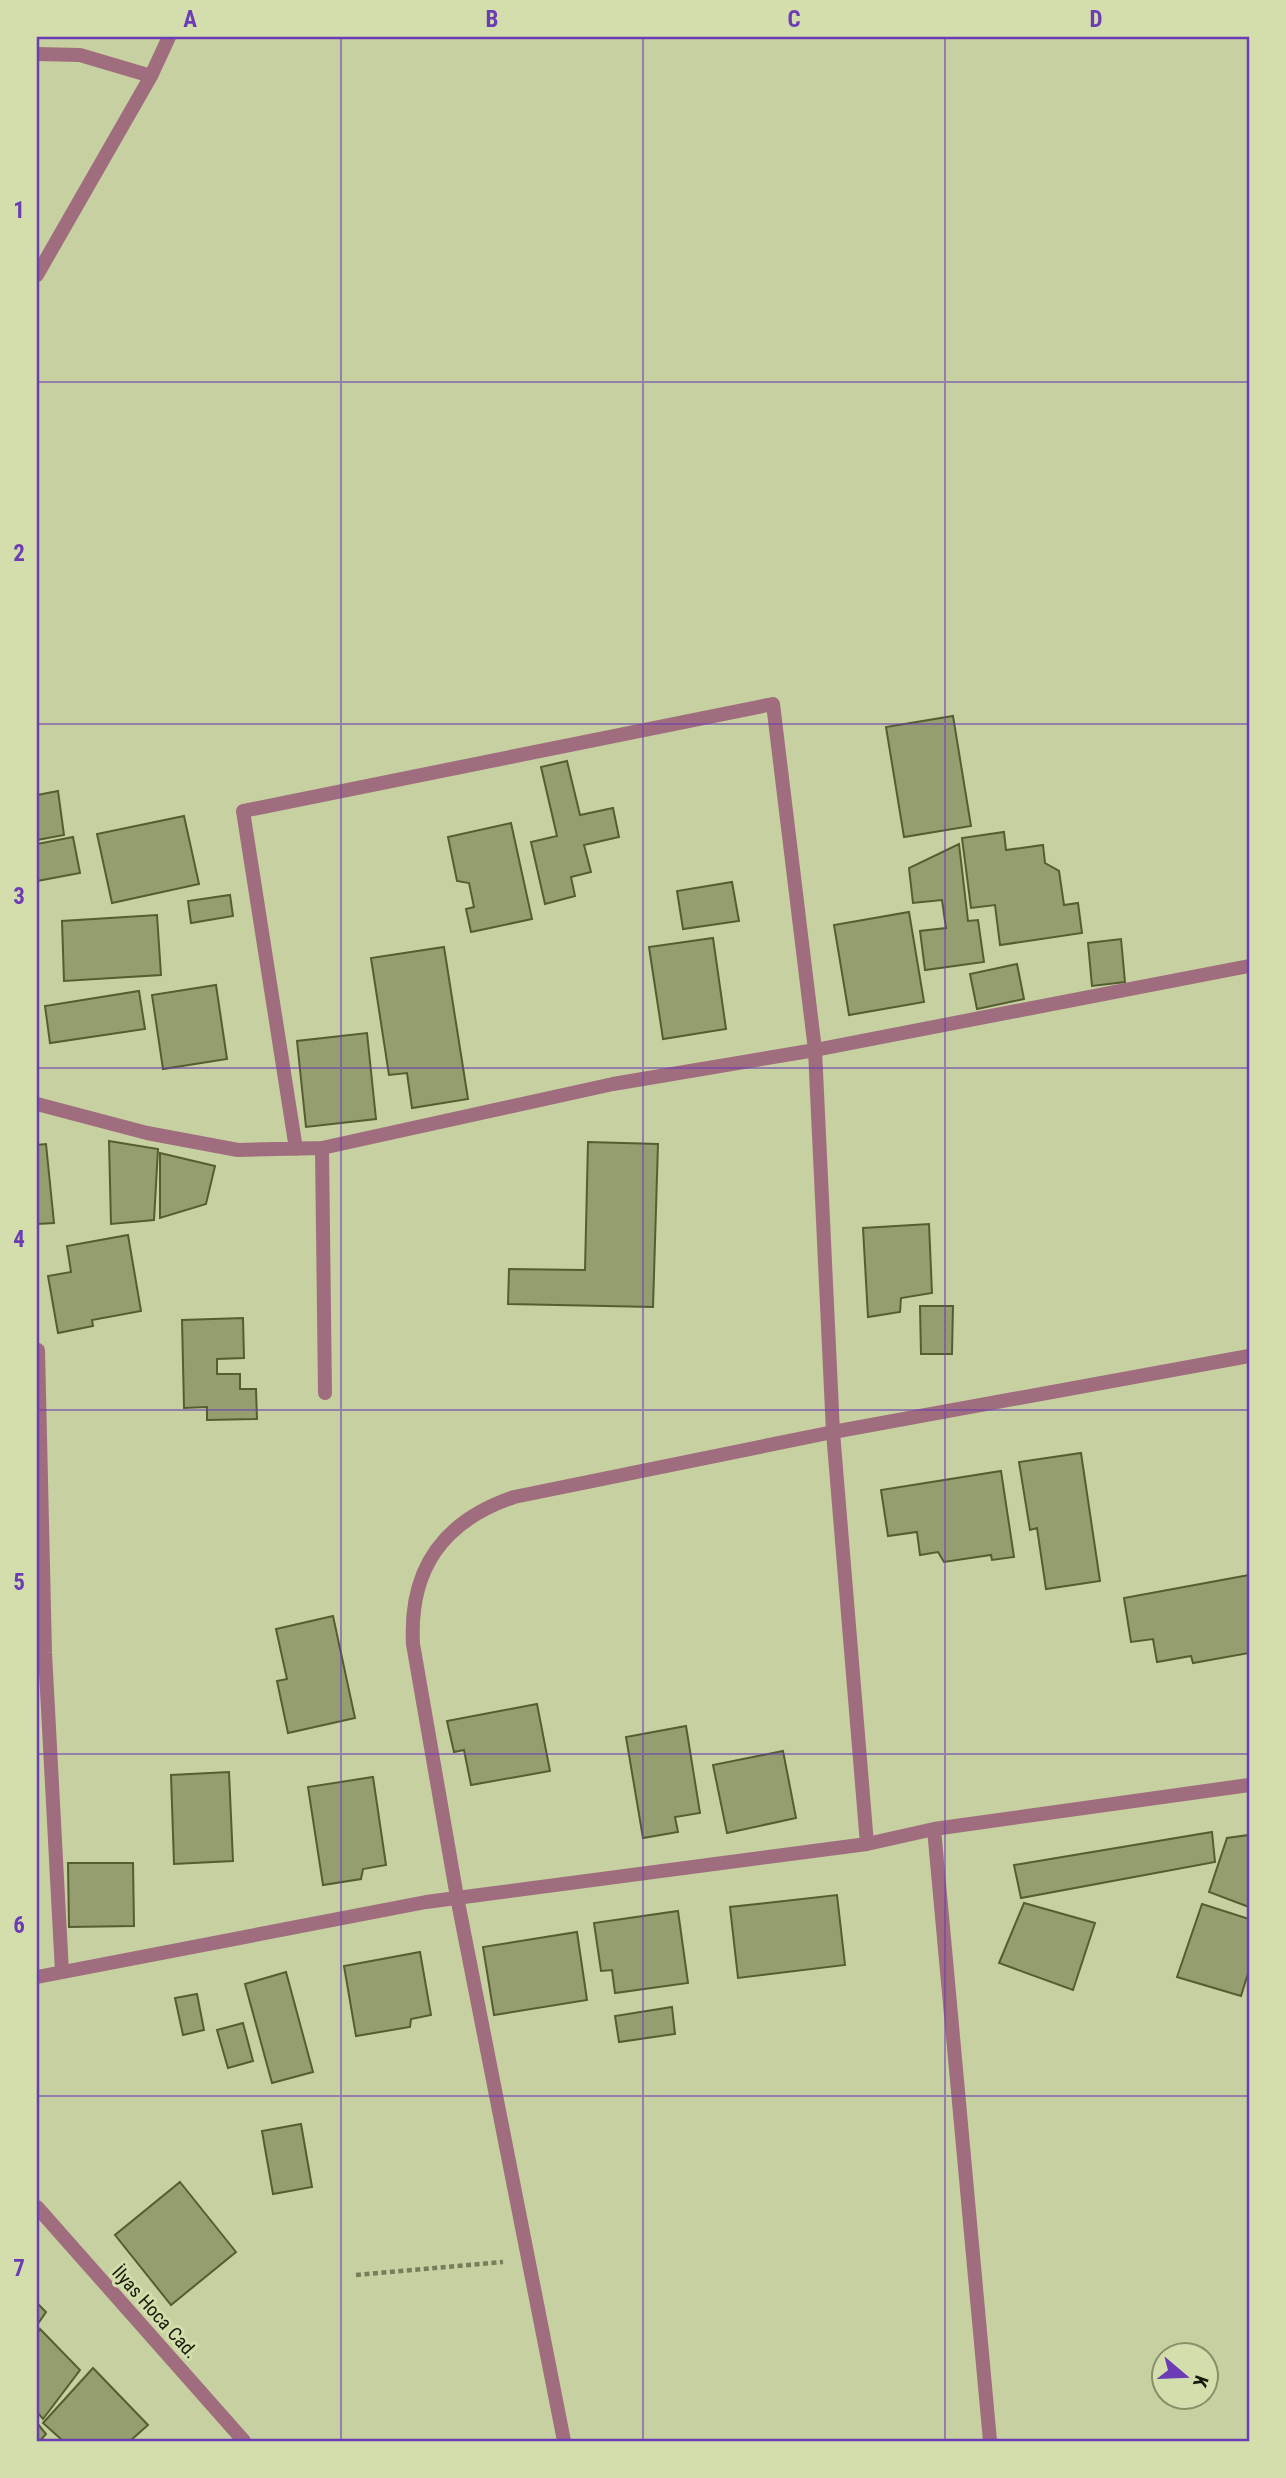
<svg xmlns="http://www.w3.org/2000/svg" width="1286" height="2478" font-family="'Roboto Condensed',sans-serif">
	<rect width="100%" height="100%" fill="#c6d0a0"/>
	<path fill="#959e6f" stroke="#565e31" stroke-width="2" d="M953,716L971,826L904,837L886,727Z
		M567,761L580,815L613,808L619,837L584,845L591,872L571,877L575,896L545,904L531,842L557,836L541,767Z
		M58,791L64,835L37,840V795Z
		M184,816L199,884L112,903L97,834Z
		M511,823L532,919L471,932L466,909L474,907L469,883L457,881L448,837Z
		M1004,832L1006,850L1043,845L1045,863L1059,871L1064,905L1078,903L1082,933L1000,945L995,905L971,908L962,838Z
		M73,837L80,873L37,881V844Z
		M959,844L968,921L978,920L984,962L925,970L920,931L946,928L942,900L913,903L909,868Z
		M732,882L739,921L683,929L677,891Z
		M230,895L233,916L191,923L188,901Z
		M909,912L924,1002L849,1015L834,925Z
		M157,915L161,975L64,981L62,921Z
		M713,938L726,1029L663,1039L649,947Z
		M1121,939L1125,982L1092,986L1088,943Z
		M444,947L468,1099L412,1108L407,1073L389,1075L371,958Z
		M1017,964L1024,999L977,1009L970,974Z
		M216,985L227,1059L163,1069L152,995Z
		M139,991L145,1029L50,1043L45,1006Z
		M367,1033L376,1119L306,1127L297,1041Z
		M109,1141L158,1149L154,1220L111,1224Z
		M588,1142L658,1144L653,1307L508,1304L509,1269L585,1270Z
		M46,1144L54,1223L37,1224V1145Z
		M160,1153L215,1166L206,1204L160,1218Z
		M929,1224L932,1293L901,1298L900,1312L868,1317L863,1228Z
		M128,1235L141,1311L92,1320L93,1326L58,1333L48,1276L71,1272L67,1246Z
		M920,1306H953L952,1354H921Z
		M243,1318L244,1358L217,1359V1374H240V1389H256L257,1419L207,1420V1407L184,1408L182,1320Z
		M1081,1453L1100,1581L1046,1589L1037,1528L1030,1530L1019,1462Z
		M1001,1471L1014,1557L992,1560L991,1555L944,1562L938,1552L920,1555L917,1532L888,1536L881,1490Z
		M1249,1575V1653L1193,1663L1191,1656L1157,1662L1153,1639L1131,1642L1124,1598Z
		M333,1616L355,1718L288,1733L277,1681L287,1679L276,1629Z
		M537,1704L550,1771L471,1785L464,1750L454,1752L447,1721Z
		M686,1726L700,1813L675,1817L678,1832L643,1838L626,1737Z
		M783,1751L796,1818L727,1833L713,1765Z
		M229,1772L233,1861L174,1864L171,1775Z
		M373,1777L386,1865L363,1869L361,1879L323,1885L308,1787Z
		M1212,1832L1215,1862L1021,1898L1014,1865Z
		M1249,1835V1907L1209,1892L1227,1838Z
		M68,1863H133L134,1926L69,1927Z
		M837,1895L845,1965L738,1978L730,1907Z
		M1024,1903L1095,1923L1073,1990L999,1963Z
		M1202,1904L1249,1919V1970L1241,1996L1177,1977Z
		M678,1911L688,1983L615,1993L612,1970L601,1971L594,1923Z
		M577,1932L587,2000L494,2015L483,1947Z
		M420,1952L431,2015L411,2019L410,2027L356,2036L344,1966Z
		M286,1972L313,2072L272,2083L245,1984Z
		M197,1994L204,2030L183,2035L175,1998Z
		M672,2007L675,2034L619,2042L615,2016Z
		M243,2023L253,2061L228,2068L217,2030Z
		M301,2124L312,2187L273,2194L262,2131Z
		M180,2182L236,2252L171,2305L115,2235Z
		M37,2303L46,2312L37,2325Z
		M40,2329L80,2370L43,2419L37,2412V2334Z
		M93,2368L148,2425L130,2441H63L43,2423Z
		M37,2423L46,2434L40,2441H37Z"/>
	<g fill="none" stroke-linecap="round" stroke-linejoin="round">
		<path stroke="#777e5b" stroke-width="4.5" stroke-dasharray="5 3.5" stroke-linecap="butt" d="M356,2275L503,2262"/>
		<path stroke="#9f6d7e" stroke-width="14" d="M322,1148L325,1393"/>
		<path stroke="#9f6d7e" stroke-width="14" d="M37,54L80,55L151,76
			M37,275L151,76L169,37
			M37,1104L147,1133L238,1150L322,1148L613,1084L815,1050L1249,966
			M296,1149L243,811L773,704L815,1050L833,1432L514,1497C443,1521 409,1569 413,1644L457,1897L564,2441
			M38,1350L45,1653L62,1972
			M934,1829L990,2441
			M867,1844L833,1432L1249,1356
			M37,1977L426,1902L867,1844L934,1829L1249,1785
			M37,2207L244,2441"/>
	</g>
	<path fill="none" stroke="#6b3cb3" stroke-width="2" stroke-opacity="0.55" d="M341,37V2441M643,37V2441M945,37V2441M37,382H1249M37,724H1249M37,1068H1249M37,1410H1249M37,1754H1249M37,2096H1249"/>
	<g text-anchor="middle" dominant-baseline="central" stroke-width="6" stroke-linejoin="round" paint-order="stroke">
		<g font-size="19" fill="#171a07" stroke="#d3deac">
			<text transform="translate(155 2312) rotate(48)">İlyas Hoca Cad.</text>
		</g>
	</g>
	<rect width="1286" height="2478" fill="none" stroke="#d3deac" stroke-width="77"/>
	<g transform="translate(1185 2376) rotate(109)"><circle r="33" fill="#d3deac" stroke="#88906a" stroke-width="2"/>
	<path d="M0-5L12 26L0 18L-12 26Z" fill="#6b3cb3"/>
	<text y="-10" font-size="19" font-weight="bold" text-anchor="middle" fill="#171a07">K</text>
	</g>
	<rect x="38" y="38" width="1210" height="2402" fill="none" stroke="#6b3cb3" stroke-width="2.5"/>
	<g font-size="23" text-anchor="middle" font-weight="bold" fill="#6b3cb3">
		<text x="190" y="27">A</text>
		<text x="492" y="27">B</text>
		<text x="794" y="27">C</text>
		<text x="1096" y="27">D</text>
		<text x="19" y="218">1</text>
		<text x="19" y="561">2</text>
		<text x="19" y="904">3</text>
		<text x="19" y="1247">4</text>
		<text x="19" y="1590">5</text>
		<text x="19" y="1933">6</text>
		<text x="19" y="2276">7</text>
	</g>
</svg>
